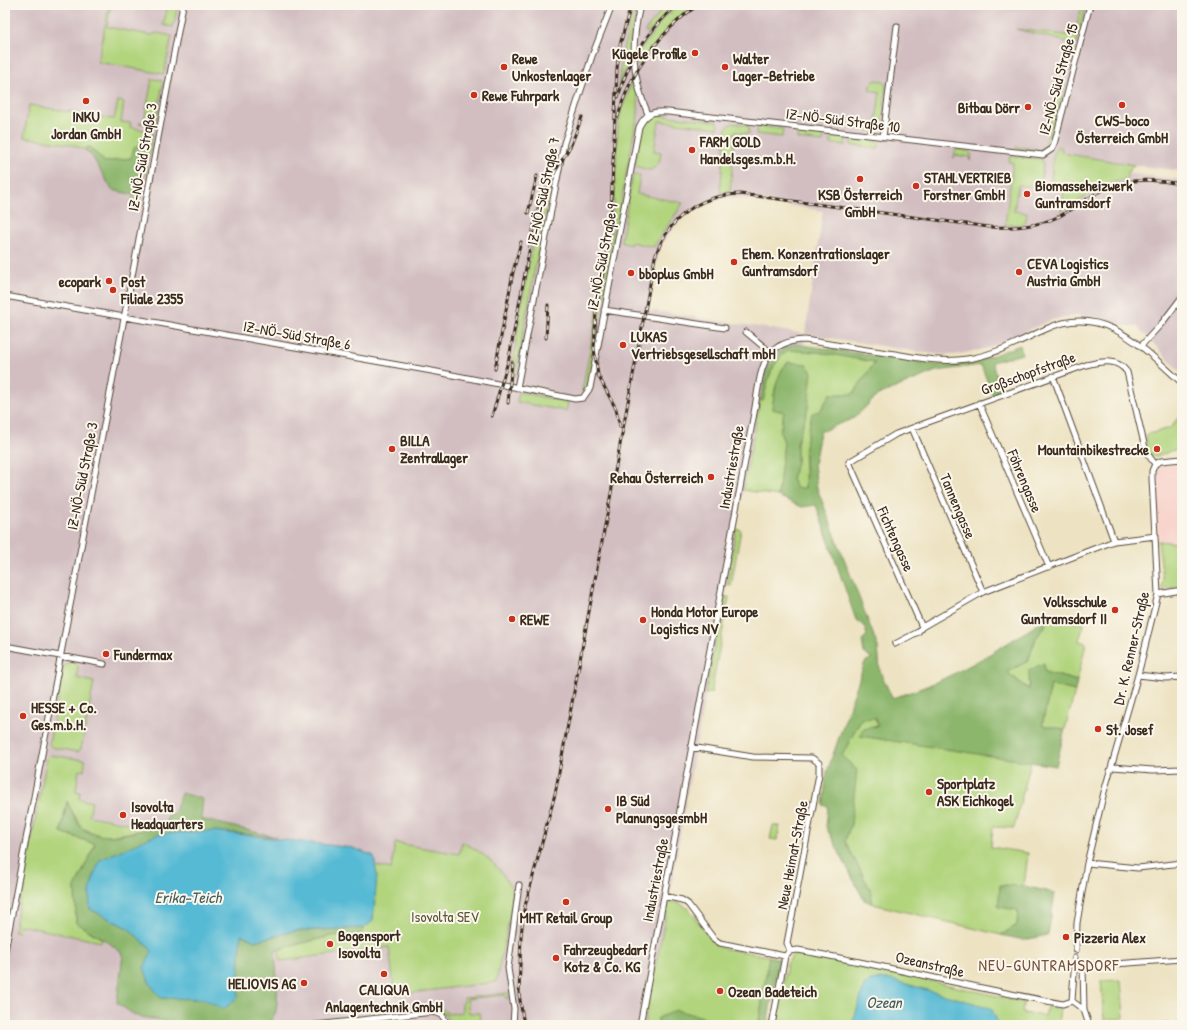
<svg xmlns="http://www.w3.org/2000/svg" width="1187" height="1030" font-family="'Patrick Hand',sans-serif">
	<rect width="100%" height="100%" fill="#fbf7ec"/>
	<filter id="ink" filterUnits="userSpaceOnUse"><feTurbulence type="fractalNoise" baseFrequency=".025" numOctaves="2"/><feDisplacementMap in="SourceGraphic" scale="8" xChannelSelector="R" yChannelSelector="G"/><feConvolveMatrix kernelMatrix="1 2 1 2 8 2 1 2 1" color-interpolation-filters="sRGB"/></filter>
	<filter id="wash" filterUnits="userSpaceOnUse"><feTurbulence type="fractalNoise" baseFrequency=".012" numOctaves="4" result="noise"/><feDisplacementMap in="SourceGraphic" scale="16" xChannelSelector="R" yChannelSelector="G"/><feGaussianBlur stdDeviation="0.9" result="paint"/><feColorMatrix in="noise" values="0 0 0 0 0 0 0 0 0 0 0 0 0 0 0 0 0 1.4 0 .05"/><feComposite in="paint" operator="in"/></filter>
	<g filter="url(#wash)">
		<rect width="100%" height="100%" fill="#ede3c3"/>
		<path fill="#f7d0c9" d="M1182,463V543L1158,541L1155,477L1162,466Z"/>
		<path fill="#d2bec1" fill-rule="evenodd" d="M5,5H1182V171L1134,165L1127,173L1182,180V374L1137,326H1125L1102,318L1078,315L1051,320L988,348L955,355L932,354L805,334L804,344H795L780,350L767,368L760,400L694,755L668,904L644,1025H5ZM728,197L759,200L823,211L805,334L647,310L656,263L661,246L666,237L680,220L688,213L707,202Z"/>
		<path fill="#b1d47d" stroke="#767f4e" d="M109,5H111L107,27L151,35L157,33L172,36L164,74L98,62Z
			M168,5H178L173,27L163,25Z
			M634,5H637L630,40V60L623,74L618,92L622,54Z
			M660,5H675L648,33L645,31L660,13L658,12Z
			M680,5H694L673,23L638,67L637,54L663,19Z
			M1082,5H1086L1070,68L1065,72L1072,43L1016,29L1074,36Z
			M152,79L161,80L163,83L156,123L153,125L139,123L144,122Z
			M633,79C638,97 641,110 635,127L588,383L584,392H582L612,234L618,125L621,111Z
			M876,80L884,81L886,86L882,125L881,129L876,133L867,131L864,127L867,124H875L876,122L880,92L869,90L871,84Z
			M1058,81L1065,83V86L1049,146C1041,155 1028,151 1018,150L1016,147L1040,150L1046,146Z
			M118,101L124,102L121,122L131,123L130,127L153,132L142,195L138,200H133L134,195L139,188L144,135C141,144 135,149 131,158L105,162L89,146L85,150L73,145L24,137L29,105L114,119Z
			M657,115L716,121L719,128L659,121L654,151L661,152L659,163L653,169L648,170L636,166L635,162C638,145 638,122 657,115Z
			M732,123L748,125L749,134L735,132L730,191L720,193L726,128Z
			M758,126L783,129L782,137L756,134Z
			M797,131L824,134L823,142L797,139Z
			M831,136L845,137L846,145L831,144Z
			M854,137L876,140L880,144L878,148L851,145V142Z
			M1057,146L1062,148V153L1134,165L1127,173V179L1110,183L1061,211L1065,185L1051,183L1053,157Z
			M956,149L968,151L971,154L970,161L969,157L955,155L953,159Z
			M1010,156L1042,159L1043,164L1041,185L1039,187L1018,185L1014,211L1027,213L1025,224L1005,225L1013,163L1009,162Z
			M635,175H640L637,194L683,203C674,218 662,231 654,247L631,242L630,245L621,242L632,178Z
			M551,182L515,377L513,373C515,341 521,311 526,279C532,246 537,213 551,182Z
			M788,350L817,352L875,362L853,395L830,394C822,407 806,434 805,448C803,461 806,475 805,488L796,489L792,479L797,462V443L808,408L782,369L775,388L772,408L784,412L780,432L784,442L778,496L743,490L760,400L763,401C769,378 770,365 788,350Z
			M519,392L568,402L566,411L517,402Z
			M1182,413V449L1170,451L1160,456H1152L1147,452L1146,435L1170,428Z
			M736,529L741,530L731,586L727,585Z
			M1158,541L1179,543L1182,587L1161,589L1163,580Z
			M724,597H729L711,693L705,694Z
			M1052,614L1084,624L1079,641L1086,643L1077,681L1045,672L1044,663L1030,690L1007,672L1028,661L1036,638L1045,626L1046,619Z
			M74,661L78,666L77,678L94,682L81,749L78,752L51,747L49,744L63,668L67,663Z
			M1051,685L1075,691L1065,729L1042,726Z
			M875,718L878,726L863,729L860,735L1031,761L1014,828L993,827L991,847L1028,853L1024,886L1000,885L1018,910L1017,925L1001,935L873,904L870,889L845,841L851,824L841,756L861,719Z
			M50,755L85,760L84,771L79,770L76,791L80,792L79,799L92,802L89,816L154,828L104,837L82,828L67,802L61,832L95,844L75,888L76,923L102,939L101,942L19,925L18,932L14,931L47,758Z
			M773,825L780,826L777,840L770,839Z
			M462,842C487,854 504,870 514,895L496,982L395,995L389,947L280,961L279,949L331,936V855L391,869L395,843L459,854Z
			M671,902C694,901 702,937 721,948L769,956L759,1021L755,1025H719L707,1018H658V1025H644L668,904Z
			M797,954L845,962L854,966L855,964L1024,1002L1022,1013L1045,1016L1047,1006L1060,1009L1058,1025H779L776,1024L787,964L792,956Z
			M1121,980L1124,1018L1104,1020L1101,981Z
			M508,993L510,996L507,999L505,995L467,999L469,1013H479L481,1025H451L445,1014L433,1009V1006L441,1008L449,1014L462,1012V1002H464V998Z"/>
		<path fill="#8cb66c" stroke="#647045" d="M144,135H148L139,188L134,195L112,190L92,156L85,150L88,146L105,162L131,158L134,148L140,145Z
			M795,344L937,365L981,360L1020,345L1022,354L992,362L1001,393L993,396L981,365L936,371L878,395L854,418L820,432L814,464L817,488L878,647L880,671L892,698C949,682 997,650 1046,619L1045,626L1036,638L1028,661L1007,672L1029,690V670L1044,663L1045,672L1077,681L1075,691L1051,685L1042,725L1065,729L1056,766L860,736L863,729L878,726L875,718L861,719L842,756L857,770L851,824L845,841L870,889L873,904L864,900L826,827L828,807L823,805L827,772L865,662L872,658L864,653L862,640L867,635L864,626L856,620L816,505L802,507L778,496L784,442L780,432L784,412L772,409C775,392 776,374 788,362L806,364L812,372L808,408L797,443V462L792,479L796,488H805L806,474L805,447L812,413L820,411L830,394H853L875,362L817,352L788,350C770,365 768,379 763,401L760,400C766,374 766,353 795,344Z
			M181,793L203,799L201,819L276,837L213,831L100,860C93,877 88,891 90,909L129,929L152,950L161,998L203,999L238,997L240,934L255,941L294,931L364,928L361,934L331,936L275,950C276,970 279,991 276,1011C275,1016 270,1019 270,1025H188L136,1016L117,1003L123,954L108,942L76,923L75,888L95,844L61,832L67,801C71,809 76,823 82,828C103,845 142,830 165,823L169,814L175,813Z
			M1000,885L1024,886L1055,893L1048,935L1024,940L1001,935L1017,925L1018,910L998,907Z
			M769,956L779,959L767,1025H727H755L759,1021Z
			M676,1010L707,1018L719,1025H658V1018Z"/>
		<path fill="#56bad4" stroke="#487279" d="M213,831L353,848L374,856L377,876L373,921L364,928L294,931L255,941L241,934L238,997L224,1009L203,999L161,998L150,984L144,968L152,950L129,929L90,909C88,891 93,877 100,860L158,834Z
			M877,979L892,980L991,1008L999,1025H852L865,984Z"/>
	</g>
	<g filter="url(#ink)">
		<g fill="none" stroke-linecap="round" stroke-linejoin="round">
			<g stroke="#564637" stroke-width="7">
				<path id="street" d="M640,5C631,45 631,76 648,114
					M883,137L897,26
					M5,296L432,371L575,399L583,398L590,388L639,127C646,113 653,111 668,112L1043,155L1052,149L1055,141L1090,5
					M604,310L725,328
					M746,332L770,352
					M1141,346L1162,323L1182,297
					M1053,376L1114,541
					M517,388L564,143L592,56L612,5
					M979,403L1049,567
					M912,428L983,592
					M1155,464L1161,461L1182,459
					M1158,594L1182,590
					M922,627L849,462L896,434L912,428L1086,365C1102,361 1117,358 1127,372L1146,452L1155,464
					M895,644L918,632L922,627L983,592L1114,541L1156,536
					M5,646L104,664
					M1138,675L1165,678L1182,677
					M691,747L753,757L812,758L819,763V774L787,943L790,951
					M1113,767L1153,770L1182,769
					M1087,863L1138,868L1182,863
					M664,896L682,900L688,904L714,939L720,943L785,956
					M1076,950L1077,923L1087,863L1104,792L1138,675L1158,594L1152,479V471L1155,464
					M5,951L183,5
					M1083,966L1084,1010
					M1075,967L1182,959
					M1072,1001L1075,958
					M1072,1001L1084,1010L1089,1025
					M316,1025L433,1012L442,1015L448,1025
					M513,1025L514,1009L508,968L519,885
					M640,1025L754,413C761,376 758,341 805,340C835,345 865,350 895,354C919,358 943,363 967,359C996,355 1021,340 1046,329C1103,302 1143,348 1182,383
					M772,1025L785,956L790,951L798,950C887,966 974,988 1063,1004L1072,1001
					M1145,1025L1182,1022"/>
			</g>
			<use href="#street" stroke="#fff" stroke-width="5"/>
			<g stroke="#3b2a1e" stroke-width="3">
				<path id="rail" d="M618,97C628,60 648,30 677,5
					M618,117C628,74 662,29 698,5
					M528,213L537,176
					M546,338L548,305
					M495,369L513,272L521,242
					M508,403L512,362
					M492,416L509,358L536,215L547,185L571,145L582,117
					M620,427L616,409L598,375L594,348L596,310L610,234L617,68L620,45L631,5
					M524,1025L519,994L521,936L524,910L555,794L655,257C668,219 698,195 740,194L989,227C1013,228 1037,227 1060,216C1080,205 1099,188 1121,183C1142,178 1162,181 1182,184"/>
			</g>
			<use href="#rail" stroke="#fbf7ec" stroke-width="1.5" stroke-dasharray="4.5" stroke-linecap="butt"/>
		</g>
	</g>
	<g fill="#c8321e" stroke="#fbf7ec" stroke-width="1.5">
		<circle cx="695" cy="53" r="4"/>
		<circle cx="504" cy="67" r="4"/>
		<circle cx="725" cy="67" r="4"/>
		<circle cx="474" cy="95" r="4"/>
		<circle cx="86" cy="101" r="4"/>
		<circle cx="1122" cy="105" r="4"/>
		<circle cx="1028" cy="107" r="4"/>
		<circle cx="692" cy="150" r="4"/>
		<circle cx="860" cy="179" r="4"/>
		<circle cx="916" cy="186" r="4"/>
		<circle cx="1027" cy="194" r="4"/>
		<circle cx="734" cy="262" r="4"/>
		<circle cx="1019" cy="272" r="4"/>
		<circle cx="631" cy="273" r="4"/>
		<circle cx="109" cy="281" r="4"/>
		<circle cx="113" cy="290" r="4"/>
		<circle cx="623" cy="345" r="4"/>
		<circle cx="392" cy="449" r="4"/>
		<circle cx="1157" cy="449" r="4"/>
		<circle cx="711" cy="477" r="4"/>
		<circle cx="1115" cy="610" r="4"/>
		<circle cx="512" cy="619" r="4"/>
		<circle cx="643" cy="620" r="4"/>
		<circle cx="106" cy="654" r="4"/>
		<circle cx="23" cy="716" r="4"/>
		<circle cx="1098" cy="729" r="4"/>
		<circle cx="929" cy="792" r="4"/>
		<circle cx="608" cy="809" r="4"/>
		<circle cx="123" cy="815" r="4"/>
		<circle cx="566" cy="902" r="4"/>
		<circle cx="1066" cy="937" r="4"/>
		<circle cx="330" cy="944" r="4"/>
		<circle cx="556" cy="958" r="4"/>
		<circle cx="384" cy="974" r="4"/>
		<circle cx="304" cy="983" r="4"/>
		<circle cx="720" cy="991" r="4"/>
	</g>
	<g text-anchor="middle" dominant-baseline="central" stroke-width="4" stroke-linejoin="round" paint-order="stroke">
		<g font-size="15" font-weight="bold" fill="#3b2a1e" stroke="#fbf7ec" text-anchor="start">
			<text x="687" y="53" text-anchor="end">Kügele Profile</text>
			<text x="512" y="58">Rewe<tspan x="512" dy="17">Unkostenlager</tspan></text>
			<text x="733" y="58">Walter<tspan x="733" dy="17">Lager-Betriebe</tspan></text>
			<text x="482" y="95">Rewe Fuhrpark</text>
			<text x="1020" y="107" text-anchor="end">Bitbau Dörr</text>
			<text x="86" y="116" text-anchor="middle">INKU<tspan x="86" dy="17">Jordan GmbH</tspan></text>
			<text x="1122" y="120" text-anchor="middle">CWS-boco<tspan x="1122" dy="17">Österreich GmbH</tspan></text>
			<text x="700" y="141">FARM GOLD<tspan x="700" dy="17">Handelsges.m.b.H.</tspan></text>
			<text x="924" y="177">STAHLVERTRIEB<tspan x="924" dy="17">Forstner GmbH</tspan></text>
			<text x="1035" y="185">Biomasseheizwerk<tspan x="1035" dy="17">Guntramsdorf</tspan></text>
			<text x="860" y="194" text-anchor="middle">KSB Österreich<tspan x="860" dy="17">GmbH</tspan></text>
			<text x="742" y="253">Ehem. Konzentrationslager<tspan x="742" dy="17">Guntramsdorf</tspan></text>
			<text x="1027" y="263">CEVA Logistics<tspan x="1027" dy="17">Austria GmbH</tspan></text>
			<text x="639" y="273">bboplus GmbH</text>
			<text x="101" y="281" text-anchor="end">ecopark</text>
			<text x="121" y="281">Post<tspan x="121" dy="17">Filiale 2355</tspan></text>
			<text x="631" y="336">LUKAS<tspan x="631" dy="17">Vertriebsgesellschaft mbH</tspan></text>
			<text x="400" y="440">BILLA<tspan x="400" dy="17">Zentrallager</tspan></text>
			<text x="1149" y="449" text-anchor="end">Mountainbikestrecke</text>
			<text x="703" y="477" text-anchor="end">Rehau Österreich</text>
			<text x="1107" y="601" text-anchor="end">Volksschule<tspan x="1107" dy="17">Guntramsdorf II</tspan></text>
			<text x="651" y="611">Honda Motor Europe<tspan x="651" dy="17">Logistics NV</tspan></text>
			<text x="520" y="619">REWE</text>
			<text x="114" y="654">Fundermax</text>
			<text x="31" y="707">HESSE + Co.<tspan x="31" dy="17">Ges.m.b.H.</tspan></text>
			<text x="1106" y="729">St. Josef</text>
			<text x="937" y="783">Sportplatz<tspan x="937" dy="17">ASK Eichkogel</tspan></text>
			<text x="616" y="800">IB Süd<tspan x="616" dy="17">PlanungsgesmbH</tspan></text>
			<text x="131" y="806">Isovolta<tspan x="131" dy="17">Headquarters</tspan></text>
			<text x="566" y="917" text-anchor="middle">MHT Retail Group</text>
			<text x="338" y="935">Bogensport<tspan x="338" dy="17">Isovolta</tspan></text>
			<text x="1074" y="937">Pizzeria Alex</text>
			<text x="564" y="949">Fahrzeugbedarf<tspan x="564" dy="17">Kotz &amp; Co. KG</tspan></text>
			<text x="296" y="983" text-anchor="end">HELIOVIS AG</text>
			<text x="384" y="989" text-anchor="middle">CALIQUA<tspan x="384" dy="17">Anlagentechnik GmbH</tspan></text>
			<text x="728" y="991">Ozean Badeteich</text>
		</g>
		<g font-size="15" fill="#3b2a1e" stroke="#fbf7ec">
			<text transform="translate(1058 79) rotate(-75)">IZ-NÖ-Süd Straße 15</text>
			<text transform="translate(843 120) rotate(7)">IZ-NÖ-Süd Straße 10</text>
			<text transform="translate(142 157) rotate(-80)">IZ-NÖ-Süd Straße 3</text>
			<text transform="translate(543 191) rotate(-78)">IZ-NÖ-Süd Straße 7</text>
			<text transform="translate(602 257) rotate(-79)">IZ-NÖ-Süd Straße 9</text>
			<text transform="translate(297 335) rotate(10)">IZ-NÖ-Süd Straße 6</text>
			<text transform="translate(1028 373) rotate(-20)">Großschopfstraße</text>
			<text transform="translate(731 467) rotate(-80)">Industriestraße</text>
			<text transform="translate(82 476) rotate(-79)">IZ-NÖ-Süd Straße 3</text>
			<text transform="translate(1025 481) rotate(67)">Föhrengasse</text>
			<text transform="translate(958 506) rotate(67)">Tannengasse</text>
			<text transform="translate(896 539) rotate(66)">Fichtengasse</text>
			<text transform="translate(1131 648) rotate(-77)">Dr. K. Renner-Straße</text>
			<text transform="translate(792 855) rotate(-79)">Neue Heimat-Straße</text>
			<text transform="translate(655 880) rotate(-79)">Industriestraße</text>
			<text transform="translate(930 964) rotate(13)">Ozeanstraße</text>
		</g>
		<g font-size="15" fill="#585436" stroke="#fbf7ec">
			<text x="445" y="916">Isovolta SEV</text>
		</g>
		<g font-size="16" font-style="italic" fill="#445c5e" stroke="#fbf7ec">
			<text x="188" y="897">Erika-Teich</text>
			<text x="884" y="1002">Ozean</text>
		</g>
		<g font-size="16" letter-spacing="1" fill="#75513c" stroke="#fbf7ec">
			<text x="1049" y="965">NEU-GUNTRAMSDORF</text>
		</g>
	</g>
	<rect width="1187" height="1030" fill="none" stroke="#fbf7ec" stroke-width="20"/>
</svg>
